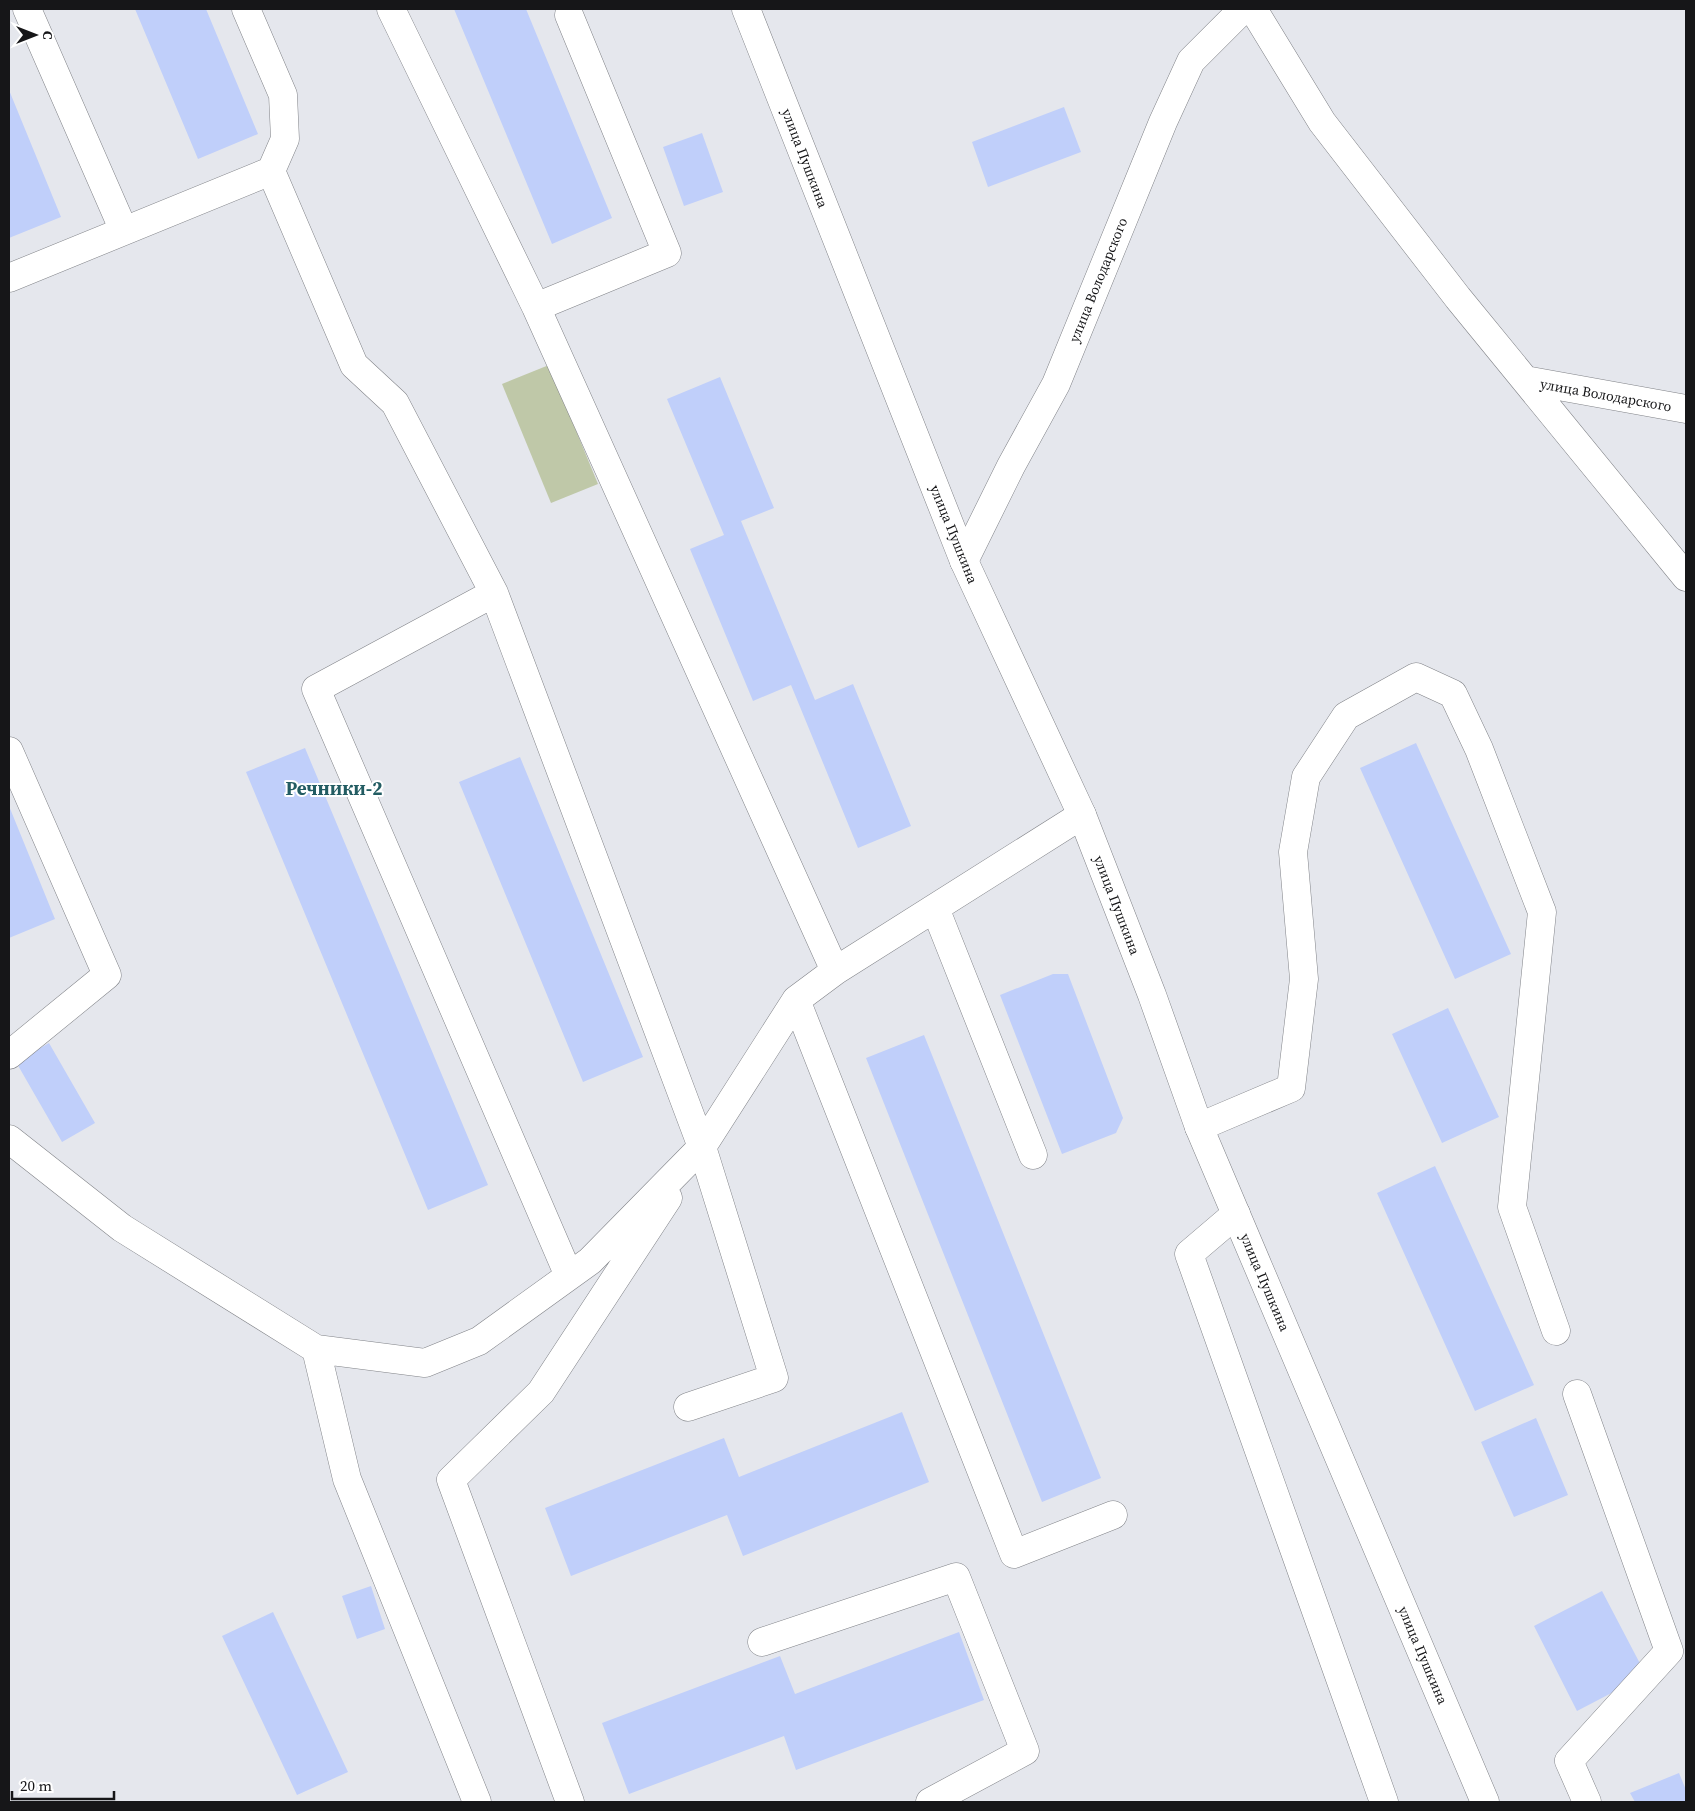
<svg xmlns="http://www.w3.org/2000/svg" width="1695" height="1811" font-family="'Source Serif 4',serif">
	<rect width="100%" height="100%" fill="#e5e7ed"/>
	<path fill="#bfc8a8" d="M549,365L598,484L551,503L502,384Z"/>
	<path fill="#c0cffa" d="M135,9H206L258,134L198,159Z
		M454,9H526L612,218L552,244Z
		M9,90L61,217L9,238Z
		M1064,107L1081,152L988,187L972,142Z
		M702,133L723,192L684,206L663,147Z
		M720,377L774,508L741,521L815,700L853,684L911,826L858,848L791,685L753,701L690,549L724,535L667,399Z
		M1416,743L1511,954L1455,979L1360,768Z
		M305,748L488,1185L428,1210L246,772Z
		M520,757L643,1057L583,1082L459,782Z
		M9,806L55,919L9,938Z
		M1053,974H1068L1123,1118L1116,1133L1062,1154L1000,995Z
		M1448,1008L1499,1117L1442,1143L1392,1034Z
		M924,1035L1101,1478L1042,1502L866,1058Z
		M49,1043L95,1123L62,1142L16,1062Z
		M1435,1166L1534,1385L1475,1411L1377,1193Z
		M902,1412L929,1482L743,1556L727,1515L571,1576L545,1508L724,1438L739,1477Z
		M1536,1418L1568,1495L1514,1517L1481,1442Z
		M371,1586L385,1629L357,1639L342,1596Z
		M1602,1591L1646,1675L1577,1711L1534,1626Z
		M273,1612L348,1772L297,1795L222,1636Z
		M959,1632L984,1700L796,1770L784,1736L629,1794L602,1723L780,1656L795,1694Z
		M1679,1773L1686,1790V1802H1635L1630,1793Z"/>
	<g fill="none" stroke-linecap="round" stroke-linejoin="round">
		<g stroke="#818388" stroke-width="29">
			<path id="minor" d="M27,9L124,231
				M391,9L536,307L835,971
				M1253,9L1322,122L1458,298L1686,577
				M271,171L354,365L395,403L494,593L702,1147L774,1378L688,1407
				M9,278L271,171L285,139L283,95L246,9
				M536,307L667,253L569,15
				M1525,380L1686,409
				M964,561L1011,466L1056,384L1163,122L1191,61L1243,9
				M494,593L316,689L569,1276
				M9,751L107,975L9,1055
				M935,908L1033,1155
				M796,1000L1014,1554L1113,1515
				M1199,1127L1291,1088L1304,979L1293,852L1306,777L1346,716L1416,677L1453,694L1479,749L1542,912L1512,1207L1556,1331
				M9,1139L122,1228L316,1349L425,1363L479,1341L590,1261L702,1147L796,1000L835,971L1082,815
				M1236,1214L1189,1254L1384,1802
				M316,1349L347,1479L477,1802
				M1577,1394L1669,1651L1569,1761L1587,1802
				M762,1642L956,1577L1025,1751L930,1802
				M570,1802L451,1480L541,1392L668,1198"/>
		</g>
		<g stroke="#818388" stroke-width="29">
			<path id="major" d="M746,9L964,561L1082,815L1152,995L1199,1127L1485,1802"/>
		</g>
		<use href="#minor" stroke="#fff" stroke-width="28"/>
		<use href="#major" stroke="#fff" stroke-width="28"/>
	</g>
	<g text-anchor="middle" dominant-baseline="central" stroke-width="4" stroke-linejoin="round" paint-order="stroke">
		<g font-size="14" fill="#161618" stroke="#fff">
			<text transform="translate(805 158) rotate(69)">улица Пушкина</text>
			<text transform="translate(1098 280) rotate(-68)">улица Володарского</text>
			<text transform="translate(1606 395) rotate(10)">улица Володарского</text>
			<text transform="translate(954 534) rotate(68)">улица Пушкина</text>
			<text transform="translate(1117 905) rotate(69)">улица Пушкина</text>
			<text transform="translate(1265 1282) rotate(67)">улица Пушкина</text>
			<text transform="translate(1423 1655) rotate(67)">улица Пушкина</text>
		</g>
		<g font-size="19" font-weight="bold" fill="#225c62" stroke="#fff">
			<text x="334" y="788">Речники-2</text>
		</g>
	</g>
	<rect width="1695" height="1811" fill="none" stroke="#161618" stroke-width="20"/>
	<g transform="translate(35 35) rotate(90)" stroke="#ffffff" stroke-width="4" paint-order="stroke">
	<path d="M0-4L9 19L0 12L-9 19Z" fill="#161618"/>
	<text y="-8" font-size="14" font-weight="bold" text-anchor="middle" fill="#161618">С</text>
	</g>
	<path d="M12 1791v8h102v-8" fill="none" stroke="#161618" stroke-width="2.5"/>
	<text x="20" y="1791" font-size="15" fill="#161618" stroke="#ffffff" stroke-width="4" paint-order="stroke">20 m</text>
</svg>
